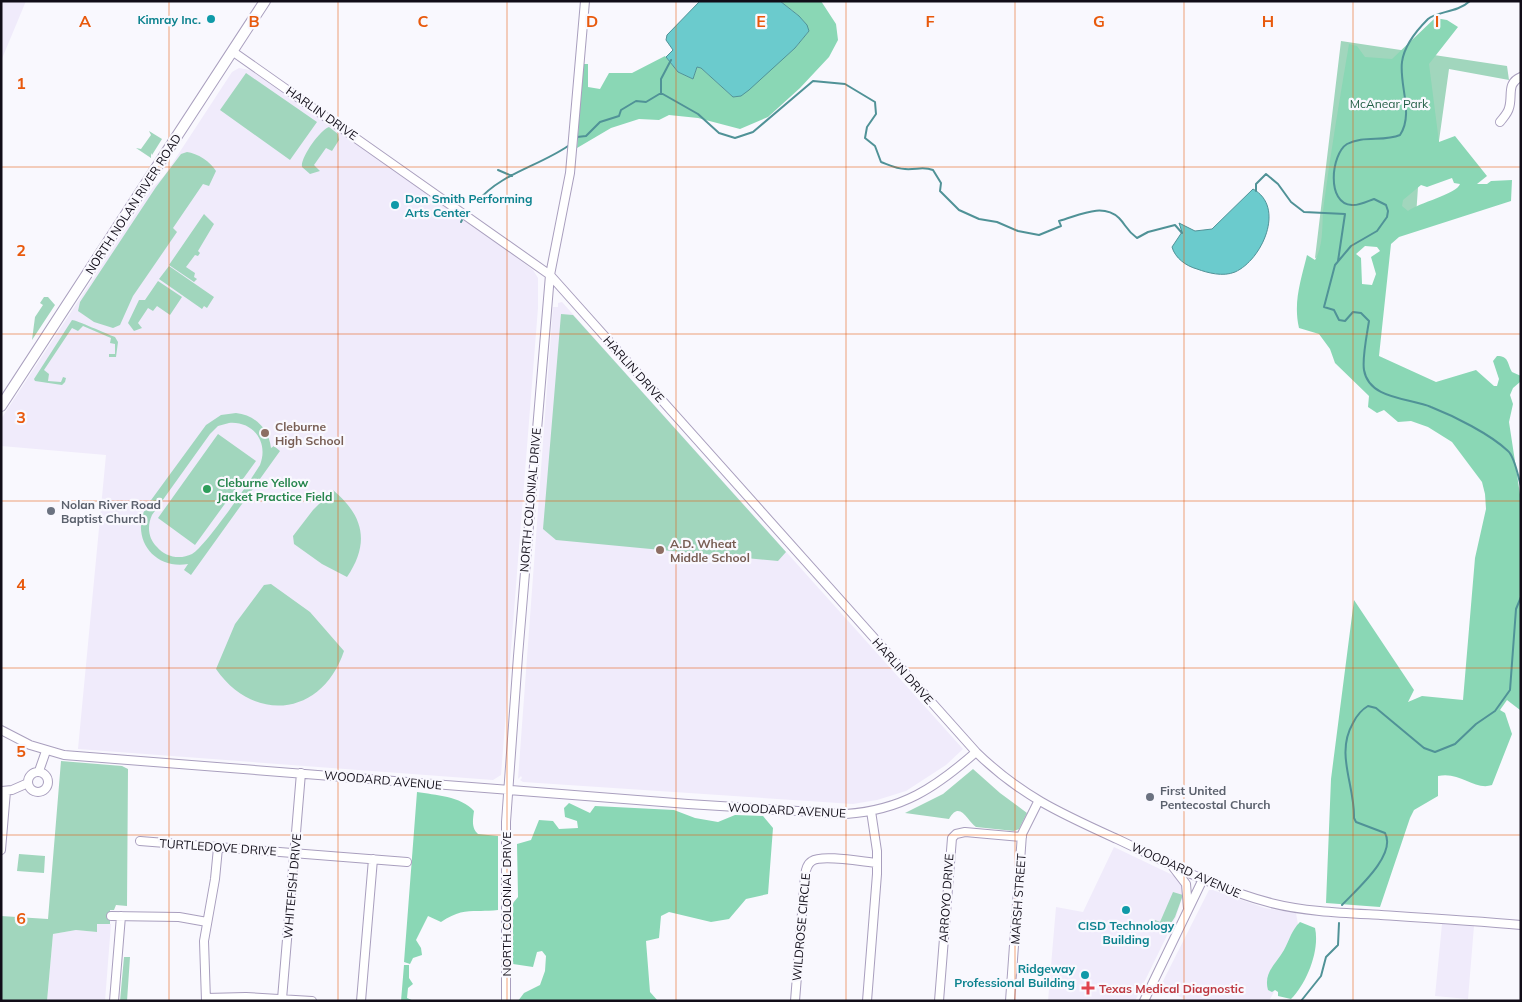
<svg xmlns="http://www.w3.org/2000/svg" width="1522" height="1002" font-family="Mulish,sans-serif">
	<rect width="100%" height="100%" fill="#f9f8fe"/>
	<path fill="#f0ebfb" d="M1,1H26L1,61Z
		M239,68L250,70L496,242L533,270L538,278V308L501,775L493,780L78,749L106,455L1,446V419L153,187L164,176L232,72Z
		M562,302L963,749L946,765L906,791L877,800L853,804L523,782L520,780L522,778L521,776L518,779L553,307H558V303Z
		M1114,847L1181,879L1184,892L1176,917L1135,1001H1048L1056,907L1083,912Z
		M1209,890H1213L1265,908L1296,913L1301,942L1269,1001H1189L1160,987Z
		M97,924H111L105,1001H47L53,934L76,930L97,932Z
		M1442,924L1474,926L1468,999L1435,996Z"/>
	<path fill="#a1d6bd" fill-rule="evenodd" d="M1341,41L1507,66L1509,80L1449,69L1437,155L1420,158L1415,231L1315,258Z
		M246,73L317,122L290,160L220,110Z
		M329,127L338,134L339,140L332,151L326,148L314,165L320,171L310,174L302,167C300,158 320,130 329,127Z
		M149,131L162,139L152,155L151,153V158L136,148L141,149L151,135Z
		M187,152C197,153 211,162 216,171L209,186L203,184L173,228L177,232L133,296L120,325L113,328L94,322L78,311L80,302L156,187L181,154Z
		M204,214L214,224L198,251L200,253L198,256L195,255L186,267L195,273L194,277L197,279L194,282L169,265Z
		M169,266L214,297L207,308L204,306L202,309L159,279Z
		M158,281L182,297L170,315L157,306L153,311L148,308L138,323L142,328L134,331L128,323L139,300H145Z
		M44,297H48L55,305L32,340L35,317L43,305L40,303Z
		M561,314L573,315L786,552L778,561L556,540L543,529Z
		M72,320C76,320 107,334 115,337L118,342L116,357H109V354H115V344L110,343L111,338L83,326L78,331L72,328L44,370L49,374L48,381L61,382L63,377L66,378L65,382L62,385L35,381L34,379Z
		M236,413C255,415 269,429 271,448L274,446L280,451L191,575L184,570L188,564C154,570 130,538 146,507L206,425L221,415ZM229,423C253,421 269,442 260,465C250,481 206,546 192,554C180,560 165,557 157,547C148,538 147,526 152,515L210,434L218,426Z
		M218,434L256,461L195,545L158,518Z
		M333,490C364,516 370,543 347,577L322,564L294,544L293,536L313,510Z
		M271,584L310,612L344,651C323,715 255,725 216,669L235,624L264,585Z
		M61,761L122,766L128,769L127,906L116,905L114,910H110V924H97V932L76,930L53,934L47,1001H1V916L48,919Z
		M973,769L1000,793L1027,813L1019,829L1014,831L976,827C968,822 960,799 949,819L905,813L943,794Z
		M19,854L45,856L44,873L17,871Z
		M1173,892L1183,895L1175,917L1168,928L1154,921L1155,920L1160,922Z
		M124,957H130L127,1001H120Z"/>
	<path fill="#8ad7b5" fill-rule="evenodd" d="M780,1H821L836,24L838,40L829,57L800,88L768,117L740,129L698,118L669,115L659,120L639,119L611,128L577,148L583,64H588V87L600,89L609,73H632L665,56L678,72L693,79L697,67L701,68L733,97L740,96L795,48L809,31C805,18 791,10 780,1Z
		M1435,18L1447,20L1458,27L1429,64L1439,142L1455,136L1487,176L1477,184H1487L1491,181L1512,180L1511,201L1399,237L1391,244L1379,356L1436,382L1476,370L1494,386H1497L1499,379L1493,361L1497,356C1509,356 1507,363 1512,372L1521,376L1520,382L1513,388L1510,395L1513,404L1509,422L1521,501V707L1520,710L1507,700L1500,710L1505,713L1512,734L1492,785C1475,791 1460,771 1438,776V796L1414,810L1410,818L1380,907L1326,903L1331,779L1354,600L1414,690L1408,702L1422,696L1463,700L1475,558L1486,509L1485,494L1482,482L1452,442L1428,427L1411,421L1398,422L1384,410L1377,413L1368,407L1369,396L1335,363L1330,349L1319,334L1299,328C1293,302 1301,280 1307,255L1315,260C1325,243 1321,222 1324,203C1331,150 1340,97 1349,44L1357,46L1365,57L1392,59ZM1452,178L1454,183L1460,184C1457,194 1418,203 1408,211L1402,206L1403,200L1421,185L1427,187ZM1365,246L1377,247L1380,251L1371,257L1376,274L1372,285L1362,284L1361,258L1356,254Z
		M417,792C435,795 461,796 474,811C473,819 471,828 478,834L498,836V910C474,913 464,906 441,922L428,916L416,940L421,948L422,955L413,958L410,964L404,962Z
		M569,803L590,813L595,806L674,810L695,818L718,822L735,815L763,816L773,828L768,894L746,899L729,919L711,922L669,912L661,916L659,938L646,941L650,992L658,1001H518L524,993L540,985L545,971L546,956L542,951L537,952L533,967L513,964V903L518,897L517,844L531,840L539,820L553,821L559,829L578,828L577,821L565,817L564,808Z
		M1300,922L1315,928C1320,950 1307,983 1291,999L1278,996V992L1275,990L1272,992L1268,990C1263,972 1277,963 1284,950C1290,939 1291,931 1300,922Z
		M404,965H409V978L413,984L408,988L407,998L414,1001H401Z"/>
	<path fill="#6bcbcd" stroke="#509297" d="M700,1H780L799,16L807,25L809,31L795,48L749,90L741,96L733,97L701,68L697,67L693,79L678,72L666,57L673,50L666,40L667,35Z
		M1253,189C1286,207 1262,260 1235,272C1223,277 1208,273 1197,269C1186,266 1175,258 1172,247L1182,232L1179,223L1195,231L1212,229Z"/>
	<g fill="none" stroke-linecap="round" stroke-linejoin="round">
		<path stroke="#509297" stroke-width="2" d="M1470,1C1457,13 1437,11 1428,19C1417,30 1404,46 1402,62C1399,85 1414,114 1400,135C1384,142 1363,135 1347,144C1331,154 1326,204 1352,205C1358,206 1368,201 1374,199L1386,205L1388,211L1387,217L1377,231L1351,246L1335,265L1324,307L1334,310L1339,320L1345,321L1353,312L1361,313L1369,321C1367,334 1362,358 1364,370C1369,400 1411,398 1431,407C1454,416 1490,434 1508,451C1515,457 1518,477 1521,486
			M661,93V79L671,60
			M577,137L586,136L600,122L619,116L621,110L636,101L646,102L661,93L698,114L719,133L735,138L753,132L813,81L845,84L875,102L876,114L867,127L865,138L875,146L881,162C889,165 897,169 905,169C916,170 923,166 933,170L941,183L940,191L959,210L979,219L997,222L1018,231L1039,235L1061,226L1059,221C1078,216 1102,202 1119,218C1126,225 1126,230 1137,238L1148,232L1175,225L1182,233
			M498,170L512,176
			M1256,191V184L1266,174L1278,184L1291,202L1304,212L1345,214L1338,261
			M478,201C500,174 539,166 568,146
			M461,222L462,220
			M1342,905C1356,890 1397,855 1385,833L1356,822L1354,818C1355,785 1335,754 1353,723C1357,715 1361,710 1368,706L1376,708L1424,748L1435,752L1455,744L1476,724L1495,711L1510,690L1516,609L1521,597
			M1301,1001L1321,976L1326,957L1338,945L1339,923"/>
		<g stroke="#a99fbe" stroke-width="10">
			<path id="minor" d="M232,51L550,275L976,752C1021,796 1062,814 1117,839C1168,863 1217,889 1271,903C1307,912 1344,913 1381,915C1427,918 1474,921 1521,925
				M1500,122C1503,118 1508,113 1509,108C1513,96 1506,83 1521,77
				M1,730L30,745L64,755L688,804L846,814C902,810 935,788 976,752
				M39,771L46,751
				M28 782a10 10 0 1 1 20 0a10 10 0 1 1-20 0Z
				M2,791L12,790L28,783
				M140,841L407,862
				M1,850L6,791
				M1173,867L1186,884L1188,908
				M111,916L179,917L207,922
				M206,998L246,997L312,1001
				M282,999L301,773
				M114,1001L121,916
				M206,1001L204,941L215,879L218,848
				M361,1001L373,859
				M506,1001V822L518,656L550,275L570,173L585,1
				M795,1001L805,875C806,869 807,864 812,861C822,854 864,862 877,863
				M867,1001L877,874V851L871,811
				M939,1001L952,838L956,834L965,832L1022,837
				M1010,1001L1022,834L1038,802
				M1144,1001L1203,879"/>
		</g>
		<g stroke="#a99fbe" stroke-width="12">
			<path id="major" d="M1,406L265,1"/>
		</g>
		<use href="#minor" stroke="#fff" stroke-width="8"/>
		<use href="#major" stroke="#fff" stroke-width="10"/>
	</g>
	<path fill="none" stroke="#e8590c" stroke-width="1" stroke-opacity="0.55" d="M169,1V1001M338,1V1001M507,1V1001M676,1V1001M846,1V1001M1015,1V1001M1184,1V1001M1353,1V1001M1,167H1521M1,334H1521M1,501H1521M1,668H1521M1,835H1521"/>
	<g fill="#0f9aa8" stroke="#f9f8fe" stroke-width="2">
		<circle cx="211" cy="19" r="5"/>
		<circle cx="395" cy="205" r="5"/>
		<circle cx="1126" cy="910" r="5"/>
		<circle cx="1085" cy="975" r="5"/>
	</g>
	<g fill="#8d6e63" stroke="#f9f8fe" stroke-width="2">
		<circle cx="265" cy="433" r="5"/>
		<circle cx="660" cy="550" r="5"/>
	</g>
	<circle fill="#2e9e5b" stroke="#f9f8fe" stroke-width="2" cx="207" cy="489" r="5"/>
	<g fill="#6b7280" stroke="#f9f8fe" stroke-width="2">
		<circle cx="51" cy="511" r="5"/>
		<circle cx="1150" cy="797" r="5"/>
	</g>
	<path fill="#e0444e" stroke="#f9f8fe" stroke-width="2" d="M1085.5 980.5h5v5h5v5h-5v5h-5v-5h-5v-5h5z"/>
	<g text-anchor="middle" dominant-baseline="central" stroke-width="4.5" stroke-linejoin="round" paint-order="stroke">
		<g font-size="12" font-weight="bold" fill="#0d838f" stroke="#f9f8fe" text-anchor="end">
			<text x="201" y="19">Kimray Inc.</text>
			<text x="405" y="198" text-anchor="start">Don Smith Performing<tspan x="405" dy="14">Arts Center</tspan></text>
			<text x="1126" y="925" text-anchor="middle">CISD Technology<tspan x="1126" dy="14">Building</tspan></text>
			<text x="1075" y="968">Ridgeway<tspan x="1075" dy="14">Professional Building</tspan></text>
		</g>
		<g font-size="12" fill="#235e46" stroke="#f9f8fe">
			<text x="1389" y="103">McAnear Park</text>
		</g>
		<g font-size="12" fill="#110d18" stroke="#f9f8fe">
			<text transform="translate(322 113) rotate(35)">HARLIN DRIVE</text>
			<text transform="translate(133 204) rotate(-57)">NORTH NOLAN RIVER ROAD</text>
			<text transform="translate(634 369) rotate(48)">HARLIN DRIVE</text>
			<text transform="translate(530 500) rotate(-85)">NORTH COLONIAL DRIVE</text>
			<text transform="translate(903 671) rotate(48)">HARLIN DRIVE</text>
			<text transform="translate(383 780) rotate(5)">WOODARD AVENUE</text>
			<text transform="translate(787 810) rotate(3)">WOODARD AVENUE</text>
			<text transform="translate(218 847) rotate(4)">TURTLEDOVE DRIVE</text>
			<text transform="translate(1186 870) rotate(24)">WOODARD AVENUE</text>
			<text transform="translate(292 886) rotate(-85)">WHITEFISH DRIVE</text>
			<text transform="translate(946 898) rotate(-86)">ARROYO DRIVE</text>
			<text transform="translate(1018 899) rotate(-86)">MARSH STREET</text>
			<text transform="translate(506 904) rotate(-90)">NORTH COLONIAL DRIVE</text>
			<text transform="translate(801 927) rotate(-85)">WILDROSE CIRCLE</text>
		</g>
		<g font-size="12" font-weight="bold" fill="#785e54" stroke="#f9f8fe" text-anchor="start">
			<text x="275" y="426">Cleburne<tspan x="275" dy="14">High School</tspan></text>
			<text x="670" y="543">A.D. Wheat<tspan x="670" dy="14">Middle School</tspan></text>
		</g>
		<g font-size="12" font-weight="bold" fill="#27864d" stroke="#f9f8fe" text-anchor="start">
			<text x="217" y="482">Cleburne Yellow<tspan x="217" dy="14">Jacket Practice Field</tspan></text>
		</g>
		<g font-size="12" font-weight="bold" fill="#5b616d" stroke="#f9f8fe" text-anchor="start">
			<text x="61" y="504">Nolan River Road<tspan x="61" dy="14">Baptist Church</tspan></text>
			<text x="1160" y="790">First United<tspan x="1160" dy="14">Pentecostal Church</tspan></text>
		</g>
		<g font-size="12" font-weight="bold" fill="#be3a42" stroke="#f9f8fe" text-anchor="start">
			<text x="1099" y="988">Texas Medical Diagnostic</text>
		</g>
	</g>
	<g font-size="16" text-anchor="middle" font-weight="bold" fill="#e8590c" stroke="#f9f8fe" stroke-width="4.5" stroke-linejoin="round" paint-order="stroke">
		<text x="85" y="27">A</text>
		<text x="254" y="27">B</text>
		<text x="423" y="27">C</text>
		<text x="592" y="27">D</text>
		<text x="761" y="27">E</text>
		<text x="930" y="27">F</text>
		<text x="1099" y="27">G</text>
		<text x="1268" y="27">H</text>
		<text x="1437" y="27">I</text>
		<text x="21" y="89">1</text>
		<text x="21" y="256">2</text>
		<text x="21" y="423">3</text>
		<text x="21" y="590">4</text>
		<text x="21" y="757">5</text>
		<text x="21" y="924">6</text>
	</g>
	<rect width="1522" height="1002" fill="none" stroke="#110d18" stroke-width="5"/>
</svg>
